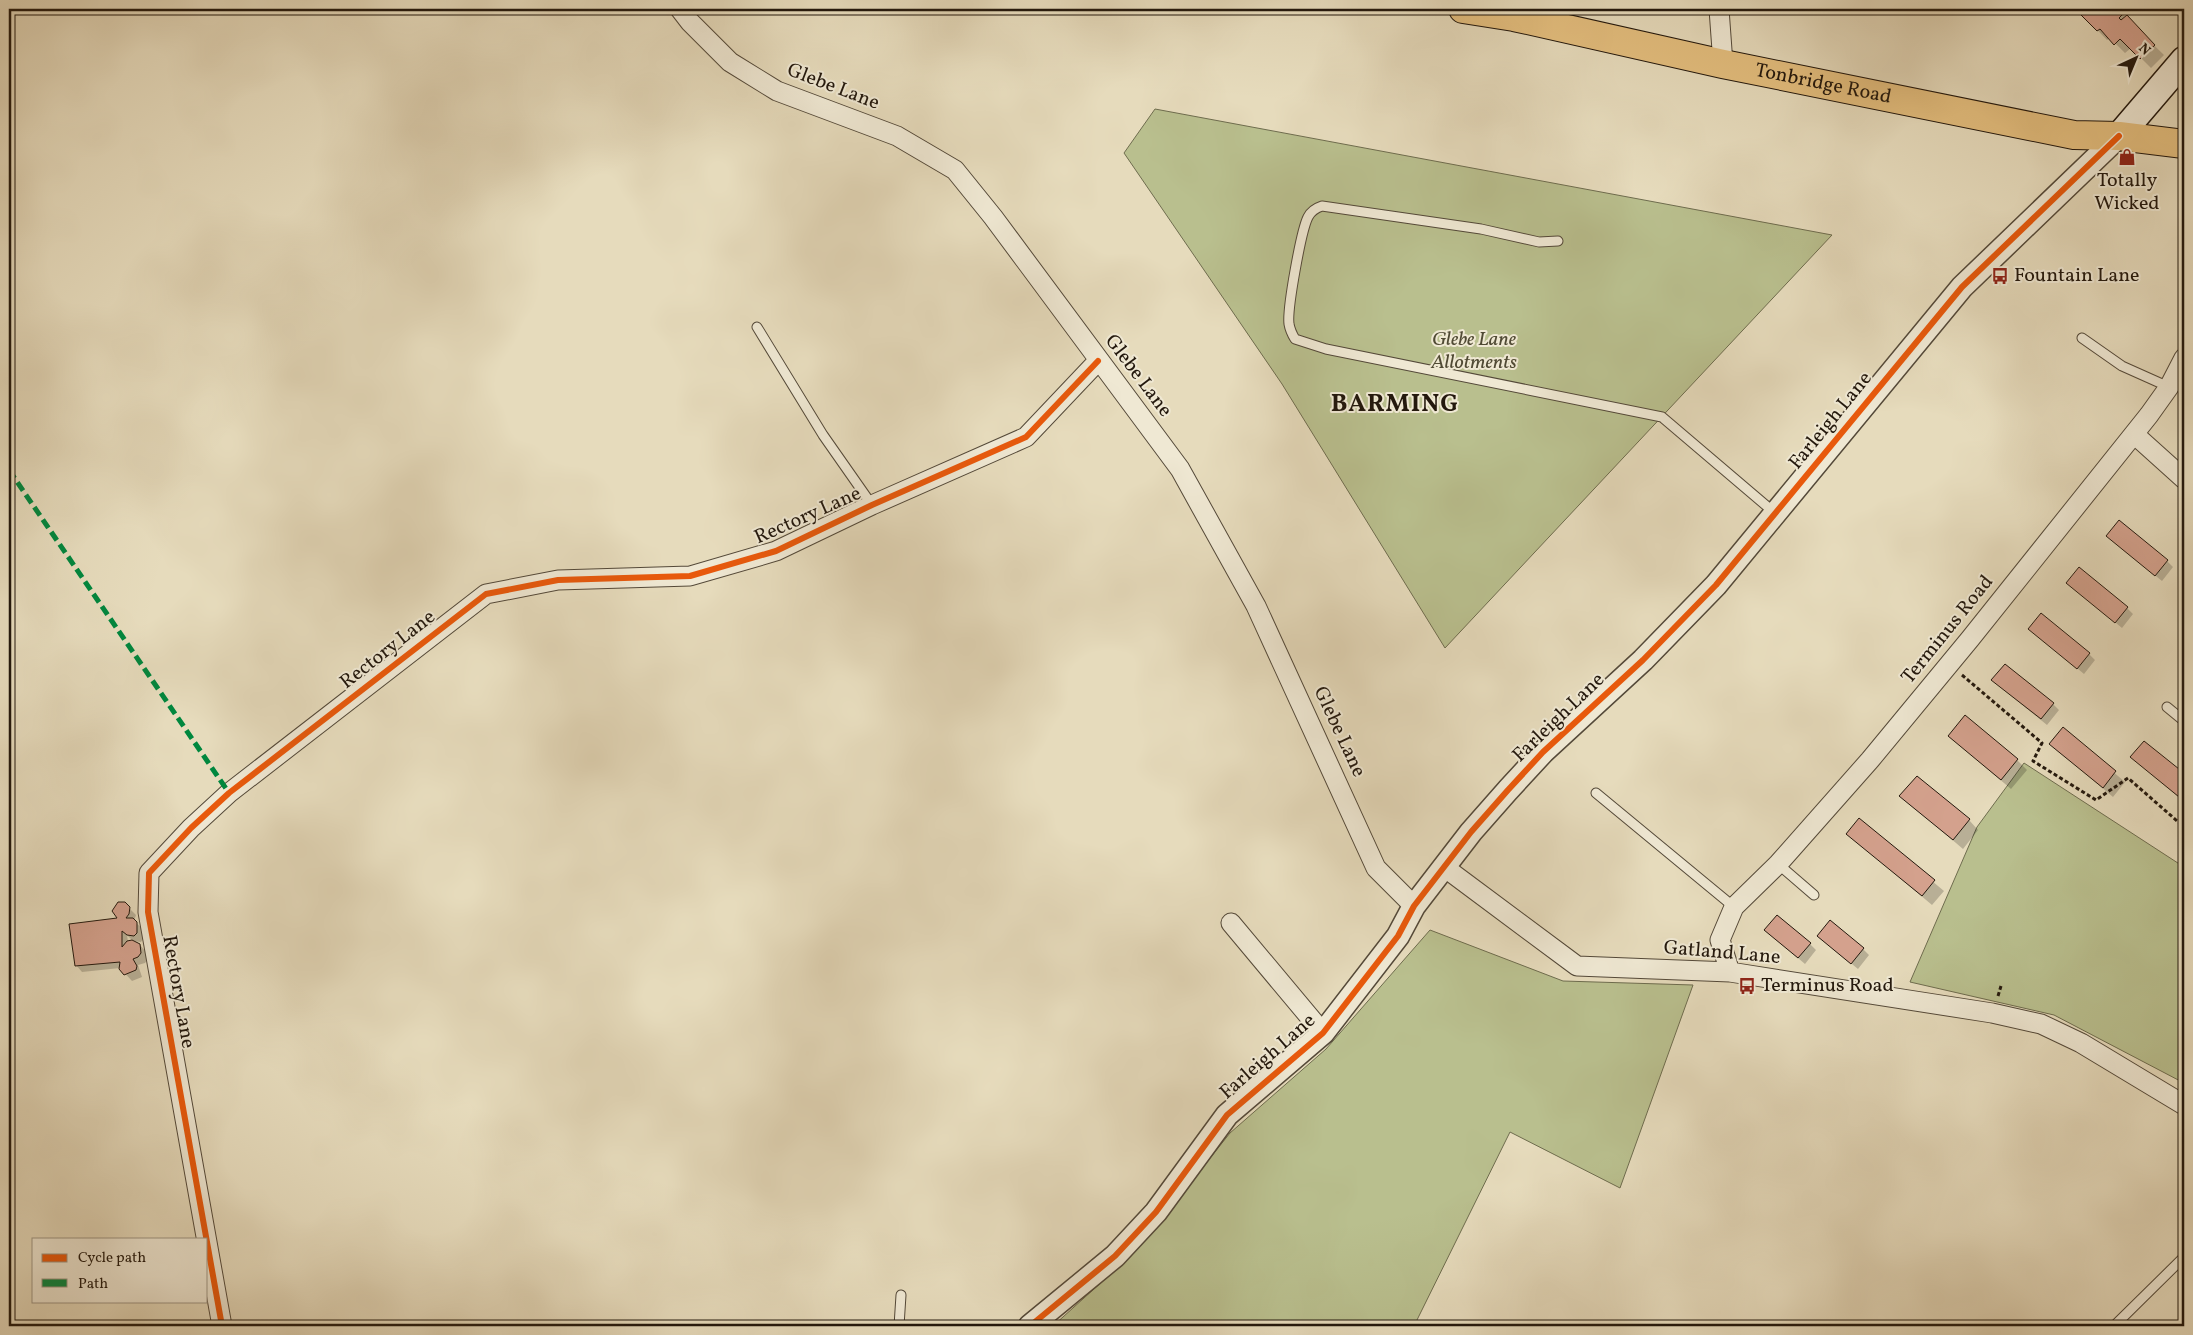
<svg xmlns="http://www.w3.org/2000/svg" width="2193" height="1335" font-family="Vollkorn,serif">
	<rect width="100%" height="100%" fill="#e6dbbc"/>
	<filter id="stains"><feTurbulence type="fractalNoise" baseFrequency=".004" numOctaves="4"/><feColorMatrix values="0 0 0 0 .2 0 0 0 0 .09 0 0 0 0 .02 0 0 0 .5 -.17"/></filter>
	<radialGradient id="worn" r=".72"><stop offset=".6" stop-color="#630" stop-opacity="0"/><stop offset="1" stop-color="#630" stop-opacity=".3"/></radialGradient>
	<path fill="#b9bf8e" stroke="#6e6c4e" d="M1155,109L1832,235L1445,648L1282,384L1124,153Z
		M2024,763L2184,867V1083L2054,1015L1910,982L1977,827Z
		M1430,930L1563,981L1693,985L1620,1188L1510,1132L1414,1326H1053L1135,1252L1230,1133L1326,1049Z"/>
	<path fill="#0003" d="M2077,9H2117L2164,55L2151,68L2131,48L2125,53L2110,38L2107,40Z
		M2114,542L2167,561L2173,567L2162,581Z
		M2068,583L2127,608L2133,614L2122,628Z
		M2030,629L2089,654L2095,660L2084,674Z
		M1999,686L2053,704L2059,710L2047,725Z
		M2063,729L2125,782L2113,797L2051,744Z
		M1949,736L2017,760L2027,770L2011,789Z
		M2144,742L2184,775V802L2132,757Z
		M1901,796L1969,820L1978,830L1963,849Z
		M1859,820L1944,891L1932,905L1848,834Z
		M124,903L136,915L134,921L143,929V939L141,942L133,941L127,935L128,942L140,945L146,952L147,960L145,963L138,965L142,977L132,981L120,968L82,972L76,965L120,919Z
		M1772,936L1810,944L1816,950L1805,964Z
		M1825,942L1863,949L1869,955L1858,969Z"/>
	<path fill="#d4a18d" stroke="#23180d" d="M2075,9H2118L2123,14L2119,18L2121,20L2127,15L2155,45L2140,59L2120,39L2114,45L2100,29L2097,31Z
		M2119,520L2168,560L2155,576L2106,536Z
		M2079,567L2128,607L2115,623L2066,583Z
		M2041,613L2090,653L2077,669L2028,629Z
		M2005,664L2054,703L2041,719L1991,680Z
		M1965,715L2018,759L2001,780L1948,736Z
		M2063,727L2116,771L2103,788L2049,744Z
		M2144,741L2184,773V801L2130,757Z
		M1917,776L1970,819L1953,840L1899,796Z
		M1859,818L1935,880L1922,896L1846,834Z
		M118,902H125L130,907L129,914L126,918H133L137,922V933L134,936L127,935L122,931V947L127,941L132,940L140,944L141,953L138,957L133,959L137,966L136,970L124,975L119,969L120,962L75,966L69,924L117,918L112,911Z
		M1777,915L1811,943L1798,958L1764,930Z
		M1830,920L1864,948L1851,964L1817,936Z"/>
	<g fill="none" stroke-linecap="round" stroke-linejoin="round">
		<g stroke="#544939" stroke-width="11">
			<path id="service" d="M1558,241L1539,242L1481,229L1322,206C1316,208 1311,211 1308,217C1301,231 1287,309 1289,324C1290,330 1292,334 1295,339L1326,349L1662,417L1776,514
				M757,327L823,435L872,505
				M2082,338L2122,366L2169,387
				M2167,707L2184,721
				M1596,793L1734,907
				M1778,864L1814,895
				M899,1326L901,1295
				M2114,1326L2184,1257"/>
		</g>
		<g stroke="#544939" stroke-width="21">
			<path id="minor" d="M680,9L690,22L730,62L777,91L897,136L955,170L993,217L1180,469L1256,606L1376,868L1414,906
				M1719,9L1723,64
				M2134,434L2184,479
				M1444,867L1577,966L1730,972L1992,1013L2041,1024L2081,1043L2184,1105
				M1231,923L1323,1033
				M1730,972L1720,940L1734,907L1778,864L1870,760L1970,639L2149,415L2169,387L2184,358
				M222,1326L148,912L149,873L191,828L229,793L486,594L558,580L690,576L776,551L872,505L1026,437L1098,361"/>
		</g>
		<g stroke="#544939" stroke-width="25">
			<path id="tertiary" d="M1030,1326L1115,1256L1156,1212L1227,1115L1323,1033L1398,936L1414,906L1471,832L1508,790L1543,752L1643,660L1716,585L1962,287L2119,136"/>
		</g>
		<g stroke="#23180d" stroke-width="29">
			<path id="secondary" d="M2119,136L2184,60"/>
		</g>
		<g stroke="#23180d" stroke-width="30">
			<g id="primary">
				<path id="s1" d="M1463,9L1514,17L1723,64L2074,135L2119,136L2184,144"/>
			</g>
		</g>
		<path stroke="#23180d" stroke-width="3" stroke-dasharray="4 2.5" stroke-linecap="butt" d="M1962,675L2042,743L2033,761L2096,800L2128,778L2184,827
			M1998,996L2001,986"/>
		<use href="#service" stroke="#efe8d3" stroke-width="9"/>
		<use href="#minor" stroke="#efe8d3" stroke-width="19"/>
		<use href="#tertiary" stroke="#efe8d3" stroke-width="22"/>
		<use href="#secondary" stroke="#efe8d3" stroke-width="26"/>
		<use href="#primary" stroke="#e3be7e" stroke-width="28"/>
		<path stroke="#00873e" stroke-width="5" stroke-dasharray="10 5" stroke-linecap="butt" d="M9,470L229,793"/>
		<g stroke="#efe8d3" stroke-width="9">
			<path id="cycleway" d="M222,1326L148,912L149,873L191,828L229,793L486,594L558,580L690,576L776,551L872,505L1026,437L1098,361
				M1030,1326L1115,1256L1156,1212L1227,1115L1323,1033L1398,936L1414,906L1471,832L1508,790L1543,752L1643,660L1716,585L1962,287L2119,136"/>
		</g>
		<use href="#cycleway" stroke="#e8590c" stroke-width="6"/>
	</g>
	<defs>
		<g id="shop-bare" transform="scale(1.35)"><path d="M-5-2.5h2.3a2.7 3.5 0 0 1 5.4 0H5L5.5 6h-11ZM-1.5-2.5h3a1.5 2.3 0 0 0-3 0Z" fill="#8f2418" stroke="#efe8d3" stroke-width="2.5" paint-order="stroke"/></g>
		<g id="bus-bare" transform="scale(1.35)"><path d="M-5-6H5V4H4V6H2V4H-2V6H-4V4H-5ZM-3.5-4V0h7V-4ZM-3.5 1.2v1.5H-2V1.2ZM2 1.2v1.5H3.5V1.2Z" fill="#8f2418" stroke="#efe8d3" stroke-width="2.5" paint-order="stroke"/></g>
	</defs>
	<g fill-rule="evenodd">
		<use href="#shop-bare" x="2127" y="157"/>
		<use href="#bus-bare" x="2000" y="276"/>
		<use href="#bus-bare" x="1747" y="986"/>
	</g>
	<g text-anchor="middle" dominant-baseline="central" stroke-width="4" stroke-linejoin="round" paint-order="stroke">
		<g font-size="20" fill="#23180d" stroke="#efe8d3">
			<text stroke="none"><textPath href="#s1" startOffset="368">Tonbridge Road</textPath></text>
			<text transform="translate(833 87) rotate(21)">Glebe Lane</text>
			<text transform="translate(1138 376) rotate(53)">Glebe Lane</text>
			<text transform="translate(1831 421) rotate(-51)">Farleigh Lane</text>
			<text transform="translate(808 516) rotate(-24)">Rectory Lane</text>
			<text transform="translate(1948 630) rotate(-51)">Terminus Road</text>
			<text transform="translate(388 650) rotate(-38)">Rectory Lane</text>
			<text transform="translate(1559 718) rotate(-44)">Farleigh Lane</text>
			<text transform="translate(1339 732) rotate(65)">Glebe Lane</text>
			<text transform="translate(1722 953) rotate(5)">Gatland Lane</text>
			<text transform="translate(178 992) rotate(80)">Rectory Lane</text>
			<text transform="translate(1268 1057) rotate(-41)">Farleigh Lane</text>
		</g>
		<g font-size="20" fill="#23180d" stroke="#efe8d3" text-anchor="start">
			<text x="2127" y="181" text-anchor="middle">Totally<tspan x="2127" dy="23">Wicked</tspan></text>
			<text x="2014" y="276">Fountain Lane</text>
			<text x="1761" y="986">Terminus Road</text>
		</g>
		<g font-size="20" font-style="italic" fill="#504a34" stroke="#efe8d3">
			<text x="1474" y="340">Glebe Lane<tspan x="1474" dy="23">Allotments</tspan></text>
		</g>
		<g font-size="25" font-weight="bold" letter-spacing="1" fill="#23180d" stroke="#efe8d3">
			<text x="1395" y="404">BARMING</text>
		</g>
	</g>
	<rect width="2193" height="1335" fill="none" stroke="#e6dbbc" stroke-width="30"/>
	<rect x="10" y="10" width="2173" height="1315" fill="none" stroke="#23180d" stroke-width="2.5"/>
	<rect x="15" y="15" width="2163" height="1305" fill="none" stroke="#23180d"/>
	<rect x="32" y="1238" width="175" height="65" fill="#efe8d3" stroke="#9d9584"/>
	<rect x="42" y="1254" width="25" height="8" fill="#e8590c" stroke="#9d9584"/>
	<text x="78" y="1262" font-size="15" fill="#23180d">Cycle path</text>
	<rect x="42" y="1279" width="25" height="8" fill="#00873e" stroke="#9d9584"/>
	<text x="78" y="1288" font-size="15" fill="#23180d">Path</text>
	<g transform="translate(2136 58) rotate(44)" stroke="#efe8d3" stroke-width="4" paint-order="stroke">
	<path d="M0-4L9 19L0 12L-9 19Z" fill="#23180d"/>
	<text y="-8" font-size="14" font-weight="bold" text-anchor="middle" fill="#23180d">N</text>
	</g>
	<rect width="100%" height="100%" filter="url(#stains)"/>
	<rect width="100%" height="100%" fill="url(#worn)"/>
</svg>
